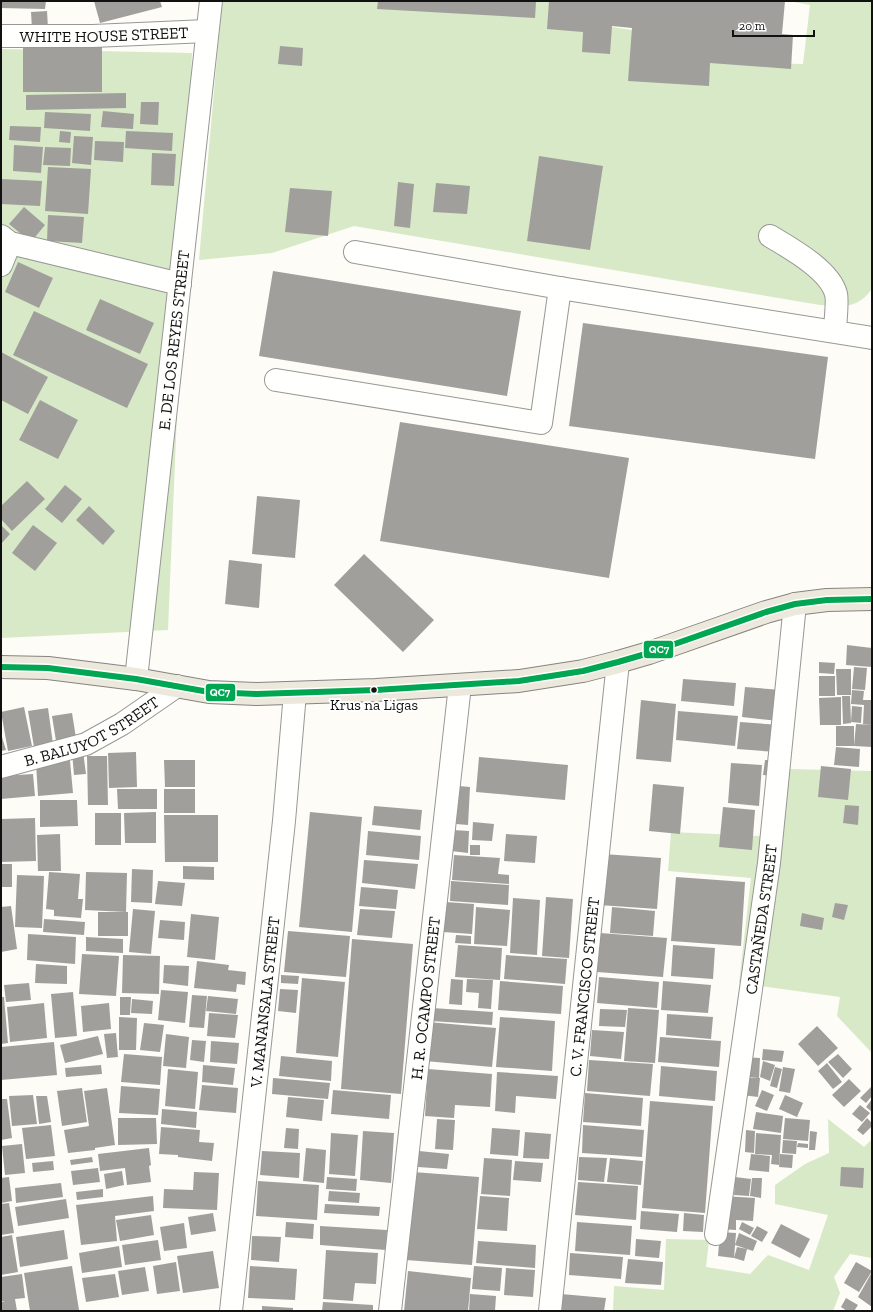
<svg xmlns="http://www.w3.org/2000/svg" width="873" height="1312" font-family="'Zilla Slab',serif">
	<rect width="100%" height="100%" fill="#fdfcf7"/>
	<path fill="#d7e9c6" d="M222,1H565L564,19L644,32V60L803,64L810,5L789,1H872V289C856,310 844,306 820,305L354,226L272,253L199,260Z
		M1,49L192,53L168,630L1,638Z
		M789,769L872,771V1053L837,1016L840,997L739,983L751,878L668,871L671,832L781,837Z
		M828,1119L864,1147L872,1139V1258L850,1254L834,1277L840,1293L833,1311H613L614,1286L664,1290L666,1239L709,1240L706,1267L750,1274L768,1255L809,1270L828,1215L775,1204V1185L805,1164L829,1153Z"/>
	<path fill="#a19f9c" d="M1,1H46L45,9L1,8Z
		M94,1H160L162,7L100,23Z
		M378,1H522L536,2L535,18L377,9Z
		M549,1H785L782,34L793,35L791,69L710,63L709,86L628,81L632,28L612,26L610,54L582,52L583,32L547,29Z
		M47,11L48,28L32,29L31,12Z
		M280,46L303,48L302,66L278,64Z
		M23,47H102V92H23Z
		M126,93V108L26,110V95Z
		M141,102H159L158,125L140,124Z
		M103,111L134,114L133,129L101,127Z
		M45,112L91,114L90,131L44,128Z
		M10,126L41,127L40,142L9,140Z
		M60,131L71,132L70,143L59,142Z
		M126,131L173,133L172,151L125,148Z
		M74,136L93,137L91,165L72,163Z
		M95,141L124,142L123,162L94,160Z
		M14,145L43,147L41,173L13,171Z
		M45,147L71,148L70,166L43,165Z
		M152,153L176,154L174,186L151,185Z
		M539,156L603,166L590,250L527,241Z
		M48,167L91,169L88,214L45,211Z
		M1,179L42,181L40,206L1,204Z
		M398,182L414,184L410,228L394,226Z
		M436,183L470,186L467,214L433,212Z
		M290,188L332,191L328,236L285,232Z
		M24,207L45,225L31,242L9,224Z
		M48,215L84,217L82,243L47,241Z
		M18,262L53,278L39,308L5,292Z
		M273,271L521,311L507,396L259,356Z
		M100,299L154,323L140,354L86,330Z
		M34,311L148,364L127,408L13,355Z
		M583,323L828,357L815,459L569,426Z
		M1,352L48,377L28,414L1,400Z
		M40,400L78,420L58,459L19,440Z
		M400,422L629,458L609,578L380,541Z
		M27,481L45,499L12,531L1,519V506Z
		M65,485L82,499L62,523L45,509Z
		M257,496L300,500L295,558L252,554Z
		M89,506L115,531L103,545L76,520Z
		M1,525L10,534L1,544Z
		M33,525L57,543L35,571L12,553Z
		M364,554L434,620L403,652L334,585Z
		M229,560L262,564L259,608L225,604Z
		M847,645L872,648V667L846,665Z
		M819,662L835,663L834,674L819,673Z
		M854,667L867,668L865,690L852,689Z
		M836,669H851V695H837Z
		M819,676H835V696H819Z
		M683,679L736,683L734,706L681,701Z
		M745,687L782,690L779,721L742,717Z
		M852,690L864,691L863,700H872V725L863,724L864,705L851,704Z
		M842,696H850L851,723L843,724Z
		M841,697V725H820L819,698Z
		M641,700L676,704L671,762L636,759Z
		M852,706L862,707L861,723L851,722Z
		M24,707L32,746L8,751L1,712Z
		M48,708L53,744L34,747L28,711Z
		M678,711L738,716L735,746L676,740Z
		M72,713L76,738L56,741L52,716Z
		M740,722L780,725L777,752L737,749Z
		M856,724L872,725V747L854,746Z
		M836,726H854V746H836Z
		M1,734L6,750L1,751Z
		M836,747L860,749L859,767L834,765Z
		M83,751L86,774L74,775L72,752Z
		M136,752L137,787L109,788L108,753Z
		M87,756H107L108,805H88Z
		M479,757L568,765L565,800L476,792Z
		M164,760H195V787H165Z
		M765,760H775L773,776L763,775Z
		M70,761L73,793L38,796L36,763Z
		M731,763L762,765L759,806L728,803Z
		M821,766L851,769L848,800L818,797Z
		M33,774L35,796L1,799V776Z
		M653,784L684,787L680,834L649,831Z
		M459,786L470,787L468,825L456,824Z
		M117,789H157V809H118Z
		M164,789H195V813H164Z
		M40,800H77L78,826L40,827Z
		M845,805L859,806L858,825L843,823Z
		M374,806L422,810L420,830L372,825Z
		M723,807L755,810L752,850L719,847Z
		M156,812V843H125L124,813Z
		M310,812L362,817L352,932L299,927Z
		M95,813H121V845H95Z
		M164,815H218V862H165Z
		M35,818L36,861L1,862V819Z
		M473,822L494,824L492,841L472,840Z
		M453,830L469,831L468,853L451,851Z
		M368,831L421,836L419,860L366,855Z
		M60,834L61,871H38L37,835Z
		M506,834L537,836L535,863L504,861Z
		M470,845H480V855H470Z
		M603,854L661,858L657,909L599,905Z
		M454,855L500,858L498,874L509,875V884L452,880Z
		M364,860L418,864L415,889L362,883Z
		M1,864H12V887H1Z
		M183,866L214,867V880L183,879Z
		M132,869L153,870L152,903L131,902Z
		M49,872L80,874L78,899H83L81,918L54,916V910L46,909Z
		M86,872L127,873L126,912L85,910Z
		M17,875L44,876L42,928L15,927Z
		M676,877L745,882L741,946L671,941Z
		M158,881L185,883L182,906L155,904Z
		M451,881L509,885L508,905L450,901Z
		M361,887L398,890L396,909L359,906Z
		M546,897L573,899L569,958L542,956Z
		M513,898L540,900L537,955L510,953Z
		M445,902L474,904L472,934L443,932Z
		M835,903L848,905L844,920L832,917Z
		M11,906L17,949L1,952V907Z
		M476,907L510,910L507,946L474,944Z
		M612,907L655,911L653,936L610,933Z
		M133,909L155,911L151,954L129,952Z
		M360,909L395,911L392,938L357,935Z
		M98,912H128V936H98Z
		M802,913L824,918L822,930L800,926Z
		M191,914L219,917L215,960L187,957Z
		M44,919L85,922L84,935L43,932Z
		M160,920L185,922L184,940L158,938Z
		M288,931L350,936L346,977L284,972Z
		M600,933L667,938L663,977L597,972Z
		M28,934L76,937L75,964L27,960Z
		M456,935L471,936V944L455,943Z
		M86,937L123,939V953L86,951Z
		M352,939L413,944L401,1094L341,1089Z
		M458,945L502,948L500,980L455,977Z
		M673,945L715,948L713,979L671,976Z
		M82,954L119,956L116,996L79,994Z
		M123,955L160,956L159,994L122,993Z
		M506,955L567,959L565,984L504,979Z
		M197,961L229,965L228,970L246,972L245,985L237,984L236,992L194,988Z
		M36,964L67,966V984L35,983Z
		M164,965L189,966L188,986L163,983Z
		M281,975L299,976L298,984L281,983Z
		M599,977L659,982L657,1008L597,1003Z
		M302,978L345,982L338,1057L296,1053Z
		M451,979L463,980L462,1005L449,1004Z
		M467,979L493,980L491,1009L478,1008L479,993L466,992Z
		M500,981L563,986L561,1014L498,1010Z
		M663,981L711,985L708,1013L661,1010Z
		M29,983L31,1000L6,1002L4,985Z
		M280,989L298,990L296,1013L278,1011Z
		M161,990L188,992L185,1023L158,1020Z
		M73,992L77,1036L55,1038L51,994Z
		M192,995L207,996L204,1028L189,1027Z
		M208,996L238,999L236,1014L206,1011Z
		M1,997H4L8,1043L1,1044Z
		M120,997H131L130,1015H120Z
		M132,999L153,1001L152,1014L131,1013Z
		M44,1003L47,1038L10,1042L7,1007Z
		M109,1003L111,1029L83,1032L81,1006Z
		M432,1008L493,1012L492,1025L431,1021Z
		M628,1008L659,1010L655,1063L624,1061Z
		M600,1009L627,1010L625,1027L599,1026Z
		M209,1013L238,1015L235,1038L207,1036Z
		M667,1014L713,1017L711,1039L666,1035Z
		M119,1017L137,1018L136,1050H119Z
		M500,1017L555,1021L552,1071L496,1067Z
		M428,1022L496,1028L492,1067L425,1061Z
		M144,1023L164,1025L160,1052L140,1050Z
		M817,1026L838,1048L818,1066L798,1044Z
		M592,1030L624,1032L621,1059L590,1056Z
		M116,1033L118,1057L107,1058L104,1034Z
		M166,1034L189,1037L186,1068L163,1066Z
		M98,1036L103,1054L65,1063L60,1045Z
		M660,1037L721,1041L719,1067L658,1062Z
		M192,1040L206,1041L204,1062L190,1060Z
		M211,1041L239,1043L237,1064L210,1062Z
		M54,1042L57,1075L1,1080V1047Z
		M763,1049L784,1051L782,1062L762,1060Z
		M124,1054L162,1057L160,1085L121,1082Z
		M838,1054L852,1069L843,1078L828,1062Z
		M281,1056L332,1061L331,1081L279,1076Z
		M742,1057L760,1058L759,1078L745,1077Z
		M589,1060L653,1064L650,1096L587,1091Z
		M763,1061L775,1065L770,1081L760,1077Z
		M827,1063L842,1082L833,1089L818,1071Z
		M101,1065L102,1074L66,1077L65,1068Z
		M203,1065L235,1068L233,1085L202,1082Z
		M661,1066L717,1071L715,1101L659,1096Z
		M775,1067L782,1069L777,1088L770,1086Z
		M783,1067L795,1069L790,1093L779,1091Z
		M168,1069L198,1072L195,1109L165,1106Z
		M428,1069L492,1074L490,1107L455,1105L454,1118L425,1116Z
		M497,1072L558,1076L556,1099L516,1096L515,1113L495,1111Z
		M273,1078L330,1083L328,1099L272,1094Z
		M744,1078H760L758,1097L742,1095Z
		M849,1079L861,1091L844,1107L832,1095Z
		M202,1085L238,1088L236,1113L199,1110Z
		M121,1086L160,1089L158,1115L119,1113Z
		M871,1087L872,1096L866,1103L860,1098Z
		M82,1088L87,1122L62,1126L57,1091Z
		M107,1088L115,1145L95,1148V1150L68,1153L64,1130L89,1126L84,1091Z
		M333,1090L391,1095L389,1119L331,1114Z
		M762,1090L774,1095L767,1111L755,1106Z
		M585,1093L643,1098L641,1126L583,1122Z
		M33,1095L37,1124L12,1126L9,1096Z
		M785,1095L803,1103L797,1117L779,1109Z
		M36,1096H47L51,1122L39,1124Z
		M288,1097L324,1100L322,1121L286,1117Z
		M1,1099H7L12,1138L1,1140Z
		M872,1099V1112L866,1107Z
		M650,1101L713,1106L705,1213L642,1208Z
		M860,1105L870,1113L862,1122L852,1114Z
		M162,1109L197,1112L196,1128L161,1124Z
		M756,1112L783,1116L781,1133L753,1129Z
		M118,1118H156L157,1144L118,1145Z
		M785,1118L810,1120L808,1141L783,1139Z
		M867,1118L872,1123V1126L863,1135L857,1130Z
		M437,1119L455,1120L453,1150L435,1149Z
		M51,1125L55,1156L26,1159L22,1128Z
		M583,1125L644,1130L642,1157L582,1153Z
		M161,1127L200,1130L199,1142L214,1143L212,1161L178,1157V1155L159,1154Z
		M286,1128L299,1129L298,1149L284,1148Z
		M492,1128L520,1130L518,1156L490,1154Z
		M746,1130L755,1131L754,1153L745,1152Z
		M363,1131L394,1133L391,1183L360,1180Z
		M810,1131L817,1132L815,1150H809Z
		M525,1132L551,1134L549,1159L523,1158Z
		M331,1133L358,1135L355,1176L329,1174Z
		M756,1133L781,1135L779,1165L771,1164L772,1155L755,1154Z
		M783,1140L797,1141L796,1154L782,1153Z
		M798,1143L808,1144V1148L797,1147Z
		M22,1144L25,1173L5,1175L2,1146Z
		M149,1148L151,1165L149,1166L151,1182L127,1185L125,1168L100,1171L98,1154Z
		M306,1148L326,1150L324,1183L303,1181Z
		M262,1151L300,1153L299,1178L260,1175Z
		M419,1151L449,1154L447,1169L418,1167Z
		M751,1154L770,1156L769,1172L749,1170Z
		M780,1154L793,1155L792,1168L779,1167Z
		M92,1157L93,1162L71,1165L70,1160Z
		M579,1157L607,1158L604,1182L578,1180Z
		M484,1158L512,1160L510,1196L481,1194Z
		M610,1158L643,1161L641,1185L607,1182Z
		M53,1161L54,1170L33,1172L32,1163Z
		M515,1161L543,1163L541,1182L513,1180Z
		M841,1167L864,1168L863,1188L840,1186Z
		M98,1168L100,1182L73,1185L71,1171Z
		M122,1171L124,1185L106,1189L104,1174Z
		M194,1172L219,1173L217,1210L163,1208L164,1189L193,1190Z
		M413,1172L479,1177L472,1265L406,1260Z
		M9,1177L12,1201L1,1203V1178Z
		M327,1177L357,1179L356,1191L326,1189Z
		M735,1177L751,1179L749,1196L734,1195Z
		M752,1178H762L761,1198L750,1196Z
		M258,1181L319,1185L317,1220L256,1216Z
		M578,1182L638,1186L636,1220L575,1215Z
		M61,1183L63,1197L16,1203L15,1188Z
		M103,1189V1197L77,1200L76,1192Z
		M329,1191L360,1193L359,1203L328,1201Z
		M153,1196L154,1211L115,1216L117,1241L81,1245L76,1205Z
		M480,1196L509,1198L507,1231L477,1229Z
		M723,1196L755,1198L753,1221L736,1220V1230L719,1229Z
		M66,1199L69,1218L18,1226L15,1207Z
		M9,1203L14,1233L1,1235V1204Z
		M325,1204L380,1207L379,1216L324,1213Z
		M641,1211L679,1214L677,1232L640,1229Z
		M213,1213L216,1231L191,1235L188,1217Z
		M684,1213L704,1215L703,1232L683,1231Z
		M151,1215L154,1235L120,1241L116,1220Z
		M286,1222L314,1224L313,1239L285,1237Z
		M577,1222L632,1226L630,1255L575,1251Z
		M742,1222L754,1228L750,1235L739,1229Z
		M184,1223L187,1248L164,1251L160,1227Z
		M781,1224L810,1239L800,1258L771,1243Z
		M320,1226L387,1230L386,1250L320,1245Z
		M757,1226L768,1232L762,1242L751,1236Z
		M64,1230L68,1259L20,1267L16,1237Z
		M720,1232L736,1233L734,1258L718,1256Z
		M739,1233L757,1241L753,1251L735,1245Z
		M12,1235L18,1272L1,1275V1237Z
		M252,1236L281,1237L279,1262L251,1260Z
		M636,1239L661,1241L659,1258L635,1256Z
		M158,1240L161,1260L125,1265L122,1245Z
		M478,1241L536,1245L535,1268L476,1263Z
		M119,1246L122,1267L82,1273L79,1253Z
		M737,1247L747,1249L744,1261L734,1258Z
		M326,1250L378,1253L376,1284L355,1283L353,1301L323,1299Z
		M213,1251L219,1288L183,1293L177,1256Z
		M570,1253L623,1257L621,1279L569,1275Z
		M628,1259L663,1262L661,1285L625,1283Z
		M176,1262L180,1291L157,1294L153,1266Z
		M856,1262L872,1271L859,1292L844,1283Z
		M72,1266L79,1310L70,1311H30L24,1273Z
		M250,1266L297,1269L295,1300L248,1298Z
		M474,1266L502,1268L500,1291L472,1289Z
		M145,1267L149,1291L122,1295L118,1271Z
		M506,1268L535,1270L533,1297L504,1295Z
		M408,1271L471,1278L468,1311H404Z
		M872,1272V1307L858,1297Z
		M22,1274L25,1298L15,1299L17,1311H1V1302L5,1301H1V1277Z
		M115,1274L119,1297L86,1302L82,1278Z
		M470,1294L496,1296L495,1311H469Z
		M561,1294L606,1298L604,1311H560Z
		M846,1298L858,1305L854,1311H847L841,1307Z
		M323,1302L373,1305V1311H322Z
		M262,1306L293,1308V1311H262Z"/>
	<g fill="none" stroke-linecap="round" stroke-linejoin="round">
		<g stroke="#979795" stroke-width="24">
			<g id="minor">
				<path id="s1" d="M1,36H93L207,31"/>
				<path d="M1,236L10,243L180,284"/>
				<path d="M770,236C790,248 830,270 836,294C838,301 835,323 835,331"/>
				<path d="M355,252L560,288L872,338"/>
				<path d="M1,265L10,243"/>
				<path d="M276,380L541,423L560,288"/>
				<path id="s2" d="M136,679L211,1"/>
				<path id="s3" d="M1,767L86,744L122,724L177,686"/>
				<path id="s4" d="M716,1234L769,863L795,604"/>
				<path id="s5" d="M231,1311L284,821L295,693"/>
				<path id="s6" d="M390,1311L460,685"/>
				<path id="s7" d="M550,1311L618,662"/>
			</g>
		</g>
		<g stroke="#858482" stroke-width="24">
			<path id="major" d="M1,667L48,668L136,679L209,692L257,694L376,690L519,681L583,671L618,662L649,653L766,612L795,604L827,600L872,599"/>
		</g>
		<use href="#minor" stroke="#fffffe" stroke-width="22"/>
		<use href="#major" stroke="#ede8dc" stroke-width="22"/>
		<g stroke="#fff" stroke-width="9">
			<path id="bus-1" d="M1,667L48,668L136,679L209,692L257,694L376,690L519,681L583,671L618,662L649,653L766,612L795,604L827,600L872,599"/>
		</g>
		<use href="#bus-1" stroke="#00a651" stroke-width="6"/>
	</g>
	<circle fill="#111" stroke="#fff" stroke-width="1.5" cx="374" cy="690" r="3.5"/>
	<g text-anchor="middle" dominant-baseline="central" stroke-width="4" stroke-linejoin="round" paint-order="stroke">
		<g font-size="15" fill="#111" stroke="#fff">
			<text x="374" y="705">Krus na Ligas</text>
		</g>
		<g font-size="16" fill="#111" stroke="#fff">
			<text stroke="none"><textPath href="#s1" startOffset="103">WHITE HOUSE STREET</textPath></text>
			<text stroke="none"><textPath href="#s2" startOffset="341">E. DE LOS REYES STREET</textPath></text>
			<text stroke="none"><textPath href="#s3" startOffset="98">B. BALUYOT STREET</textPath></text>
			<text stroke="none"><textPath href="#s4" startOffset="318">CASTAÑEDA STREET</textPath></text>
			<text stroke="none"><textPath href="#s7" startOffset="326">C. V. FRANCISCO STREET</textPath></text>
			<text stroke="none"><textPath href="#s6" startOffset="315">H. R. OCAMPO STREET</textPath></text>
			<text stroke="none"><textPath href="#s5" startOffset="311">V. MANANSALA STREET</textPath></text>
		</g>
	</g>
	<g stroke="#fff" stroke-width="1.5">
		<rect x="643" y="640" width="31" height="19" rx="4" fill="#00a651"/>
		<rect x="205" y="683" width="31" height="19" rx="4" fill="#00a651"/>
	</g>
	<g font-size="11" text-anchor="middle" font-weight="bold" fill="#fff">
		<text x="659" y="653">QC7</text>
		<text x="220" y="696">QC7</text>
	</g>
	<rect width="873" height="1312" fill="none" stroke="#111111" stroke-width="4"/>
	<path d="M733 30v6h81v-6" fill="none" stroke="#111111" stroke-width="2"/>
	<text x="739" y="30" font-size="12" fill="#111111" stroke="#ffffff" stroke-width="3" paint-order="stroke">20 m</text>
</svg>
